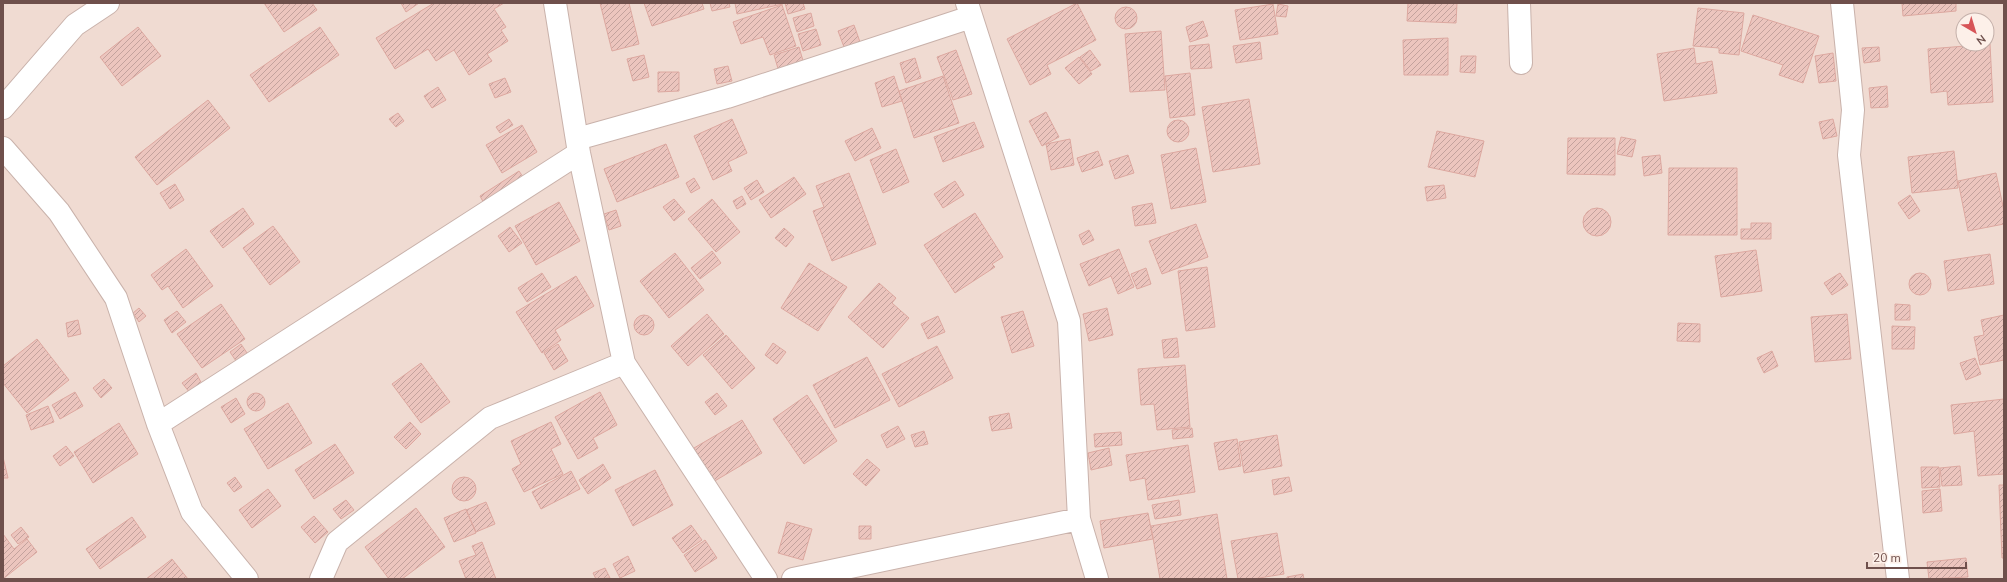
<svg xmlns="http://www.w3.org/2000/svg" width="2007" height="582" font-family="'Nunito Sans',sans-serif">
	<defs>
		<pattern id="building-hatch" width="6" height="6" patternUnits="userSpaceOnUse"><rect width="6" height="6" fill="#ecc5be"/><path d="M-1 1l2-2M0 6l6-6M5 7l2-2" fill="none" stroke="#c3a29d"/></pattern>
	</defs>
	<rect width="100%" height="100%" fill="#f9ebe3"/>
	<path fill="#f0dbd2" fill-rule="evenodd" d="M3,3H2004V579H3ZM1963,20H1987V44H1963Z"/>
	<path fill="url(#building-hatch)" stroke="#dda8a0" d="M264,3H312L317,10L284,32Z
		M401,3H419L406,12Z
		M434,3H504L494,9L506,27L501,30L508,41L487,54L492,61L469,75L454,50L436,61L428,49L395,69L376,38Z
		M600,3H629L639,44L612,51Z
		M644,3H702L704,9L652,26Z
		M710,3H729L730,7L712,11Z
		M735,3H782L783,4L737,14Z
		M785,3H803L805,9L788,14Z
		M1077,3L1096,40L1047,65L1051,74L1030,85L1007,39Z
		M1408,3H1457L1456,23L1407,21Z
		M1902,3H1956V11L1903,16Z
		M1273,4L1278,34L1240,40L1235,10Z
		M1278,4L1288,6L1286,17L1276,16Z
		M782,5L796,46L770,55L763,37L741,44L733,22Z
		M1115 18a11 11 0 1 1 22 0a11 11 0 1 1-22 0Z
		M1698,8L1744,13L1739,55L1719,53V48L1693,46Z
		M811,13L814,26L797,32L793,18Z
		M1753,15L1819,36L1803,83L1779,75L1783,65L1741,51Z
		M1203,21L1208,36L1190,42L1186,27Z
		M854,25L860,42L844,47L838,31Z
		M138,27L161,56L122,86L100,57Z
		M320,27L339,55L269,102L250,75Z
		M816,29L821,45L803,51L798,34Z
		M1161,31L1165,90L1130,92L1125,34Z
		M1448,38V75H1404L1403,40Z
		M1260,42L1262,59L1236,63L1233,46Z
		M1209,44L1212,68L1191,69L1189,46Z
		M1990,44L1993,102L1948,105L1947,91L1931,93L1928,49Z
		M799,47L804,64L779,72L774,55Z
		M1879,47L1880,61L1864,63L1862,48Z
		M1694,48L1696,64L1712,61L1717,93L1664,101L1657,54Z
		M956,50L972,94L953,100L937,57Z
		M1090,50L1101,65L1091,71L1080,57Z
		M1833,53L1836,81L1819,83L1815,56Z
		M644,55L649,77L633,81L627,59Z
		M1461,56H1476L1475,73L1460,72Z
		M1079,57L1092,74L1079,84L1065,68Z
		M915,58L921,78L906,83L900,63Z
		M728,66L732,81L717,84L714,69Z
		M658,72H679V91L658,92Z
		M1190,73L1195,115L1170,118L1165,76Z
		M894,76L902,101L882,107L875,83Z
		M943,76L959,123L914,138L899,91Z
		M505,78L511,92L495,98L489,84Z
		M1887,86L1888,107L1871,108L1869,88Z
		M438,87L446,100L432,108L424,96Z
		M1249,99L1260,164L1213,172L1202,107Z
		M208,100L230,128L157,185L135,157Z
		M1046,112L1059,137L1042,146L1029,121Z
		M398,113L404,121L396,127L389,119Z
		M509,119L513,125L500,133L496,127Z
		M732,119L747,153L728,162L732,171L713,180L694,136Z
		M1833,119L1837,136L1823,139L1819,122Z
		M1167 131a11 11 0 1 1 22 0a11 11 0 1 1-22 0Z
		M974,122L984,147L943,162L934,137Z
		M522,125L537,152L502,173L486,145Z
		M872,128L881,148L855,161L845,141Z
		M1437,131L1484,141L1475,177L1428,167Z
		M1621,137L1636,140L1632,157L1617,154Z
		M1568,138H1615V175L1567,174Z
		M1070,139L1074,165L1051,170L1046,144Z
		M666,144L679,177L617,202L604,169Z
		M1196,148L1206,202L1171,209L1161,155Z
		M896,149L909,182L883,193L870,160Z
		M1098,151L1103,165L1082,172L1077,158Z
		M1954,151L1958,188L1912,193L1908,157Z
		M1128,155L1134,173L1115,179L1109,161Z
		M1660,155L1662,173L1644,176L1642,157Z
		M1669,168H1737V235H1668Z
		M519,171L527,183L487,209L480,196Z
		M849,173L876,244L832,261L813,211L824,207L816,186Z
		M1996,173L2004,211V224L1968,231L1958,181Z
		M794,177L806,194L771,218L759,200Z
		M694,178L700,188L691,193L686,183Z
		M757,180L764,192L751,200L744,188Z
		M955,181L964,195L943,208L934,194Z
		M175,184L184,200L170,209L160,193Z
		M1444,185L1446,198L1427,201L1425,187Z
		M1910,195L1920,211L1909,219L1898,203Z
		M742,196L746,204L737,209L733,201Z
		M674,199L685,212L674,221L663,207Z
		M712,199L740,232L716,252L688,219Z
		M559,202L580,241L536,265L515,226Z
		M1152,203L1156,223L1135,226L1132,207Z
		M1583 222a14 14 0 1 1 28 0a14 14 0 1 1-28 0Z
		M243,208L254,224L223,248L210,231Z
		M616,210L621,226L609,230L604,214Z
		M975,213L1003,257L992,264L995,267L955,293L924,245Z
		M1751,223H1771V239H1741V229H1751Z
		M1196,224L1208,257L1162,274L1149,241Z
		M273,226L300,262L270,285L243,248Z
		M510,227L522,243L509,252L498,236Z
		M784,228L794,237L786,247L775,238Z
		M1089,230L1094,240L1083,245L1079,235Z
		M186,249L213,286L183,308L168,286L162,290L151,275Z
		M1119,249L1134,287L1118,294L1111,276L1089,286L1080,264Z
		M1756,250L1762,291L1721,297L1715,256Z
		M712,251L721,263L700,279L691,268Z
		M675,253L704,290L669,318L640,281Z
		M1990,254L1994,284L1948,291L1944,261Z
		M809,263L847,287L818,331L781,308Z
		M1207,267L1215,327L1186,331L1178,271Z
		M1146,268L1151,284L1137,289L1131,274Z
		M1909 284a11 11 0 1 1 22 0a11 11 0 1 1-22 0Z
		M542,273L551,287L527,302L518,288Z
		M1840,273L1848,285L1832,295L1824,283Z
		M576,276L594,306L555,330L561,340L542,353L516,312Z
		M879,283L896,298L892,303L909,318L883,348L848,317Z
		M221,304L245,339L202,368L177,334Z
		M1895,304L1910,305V320H1895Z
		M139,308L146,316L139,322L133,313Z
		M1107,308L1113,335L1089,341L1083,314Z
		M177,311L186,322L172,333L164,320Z
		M1023,311L1034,346L1012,353L1001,317Z
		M707,314L724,334L688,366L671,346Z
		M1847,314L1851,359L1815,362L1811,317Z
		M2004,315V360L1980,365L1974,337L1984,335L1981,320Z
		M634 325a10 10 0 1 1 20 0a10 10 0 1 1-20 0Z
		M938,316L945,332L928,339L921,324Z
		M78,320L81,334L68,337L66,323Z
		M1678,323L1700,324V342L1677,341Z
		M1892,326L1915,327L1914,349H1892Z
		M726,335L755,368L732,389L703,355Z
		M1177,338L1179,357L1164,358L1162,340Z
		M37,339L69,380L27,413L3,383V366Z
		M773,343L786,352L777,364L765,355Z
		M241,344L249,356L238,364L230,352Z
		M558,344L568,361L554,370L544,353Z
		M937,346L953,378L899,407L882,374Z
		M1772,351L1778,366L1764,373L1757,358Z
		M867,357L890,400L835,428L813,385Z
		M1975,358L1981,374L1966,380L1960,363Z
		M421,363L450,402L421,423L392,384Z
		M1185,365L1190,427L1157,430L1154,404L1141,405L1138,369Z
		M196,373L202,384L190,393L182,383Z
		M104,379L112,388L101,398L93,388Z
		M75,392L83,406L60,419L52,405Z
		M600,392L617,425L593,438L598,448L578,459L555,417Z
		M247 402a9 9 0 1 1 18 0a9 9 0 1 1-18 0Z
		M717,393L727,406L715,415L705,402Z
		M807,395L837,441L804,464L773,419Z
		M236,398L245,414L231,423L221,407Z
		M2004,399V474L1978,476L1974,431L1954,434L1951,405Z
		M288,403L312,443L268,469L244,429Z
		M48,406L54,422L31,430L26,415Z
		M1009,413L1012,428L992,431L989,417Z
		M742,420L762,453L713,482L694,448Z
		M410,422L421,434L406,449L394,437Z
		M551,422L561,444L551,449L563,474L524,492L512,469L521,464L511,441Z
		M119,423L138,454L93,483L74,452Z
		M898,426L905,439L887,448L881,435Z
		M1192,428L1193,437L1173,439L1172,430Z
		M924,431L928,444L915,447L911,435Z
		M1121,432L1122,445L1095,447L1094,434Z
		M1277,435L1282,466L1244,473L1239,442Z
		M1237,439L1241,466L1219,470L1214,443Z
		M335,444L354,473L314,499L295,470Z
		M1188,445L1195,492L1148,500L1145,478L1130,481L1126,455Z
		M66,446L74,456L60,466L53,456Z
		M1109,448L1112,465L1091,470L1088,453Z
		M3,457L8,478H3Z
		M867,459L880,470L866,486L853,474Z
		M603,464L611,478L588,494L579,480Z
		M1960,466L1962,485L1942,486L1940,468Z
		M1921,467H1939L1940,487L1922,488Z
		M655,470L673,505L633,526L615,490Z
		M571,471L580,489L541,509L532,492Z
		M235,477L242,487L234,492L227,483Z
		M1289,477L1292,491L1274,495L1272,480Z
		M452 489a12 12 0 1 1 24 0a12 12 0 1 1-24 0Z
		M1999,485H2004V558H2002Z
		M268,489L281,506L252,528L239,510Z
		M1940,489L1942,511L1923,513L1922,491Z
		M346,500L354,510L341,519L333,509Z
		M1179,500L1181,515L1155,519L1152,505Z
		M486,502L495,524L476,532L466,510Z
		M416,508L445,547L402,579H389L365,547Z
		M466,509L476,533L454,542L444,518Z
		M1148,513L1153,539L1104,548L1100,521Z
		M1217,514L1227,579H1160L1151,526Z
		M314,516L328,532L315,543L301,527Z
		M132,517L146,537L100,569L86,549Z
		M787,522L812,529L803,560L778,553Z
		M691,525L702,540L683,553L672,538Z
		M859,526H871V539H859Z
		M21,527L29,537L18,544L11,535Z
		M1277,533L1284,574L1253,579H1238L1231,541Z
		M3,534L14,549L27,539L37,552L3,579Z
		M705,540L717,558L695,572L684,555Z
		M482,542L496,579H466L459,561L476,555L472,546Z
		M628,556L635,571L620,578L613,564Z
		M1966,558L1968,577L1929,579L1927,562Z
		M172,559L188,579H146Z
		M605,568L610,578L596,579L593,573Z
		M1303,574L1304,579H1287V577Z"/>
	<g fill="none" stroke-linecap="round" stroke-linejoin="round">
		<g stroke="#c9b2ab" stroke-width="24">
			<path id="minor" d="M555,3L579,153L624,363L766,579
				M967,3L1069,321L1079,519L1097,579
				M1519,3L1521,63
				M1842,3L1853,110L1849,155L1898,579
				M3,108L75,25L108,3
				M577,139L727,97L971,17
				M3,148L59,212L116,298L158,424L192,512L247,579
				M158,424L579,153
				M321,579L337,542L490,418L624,363
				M793,579L1079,519"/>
		</g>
		<use href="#minor" stroke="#fff" stroke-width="22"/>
	</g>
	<rect width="2007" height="582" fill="none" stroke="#6f504c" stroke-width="8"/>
	<g transform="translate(1975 32) rotate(142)"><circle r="19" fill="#fdf0e9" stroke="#c4b0aa"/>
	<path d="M0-3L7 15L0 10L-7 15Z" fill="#d75457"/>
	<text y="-6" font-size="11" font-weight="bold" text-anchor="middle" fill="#6f504c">N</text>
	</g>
	<path d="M1867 562v6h99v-6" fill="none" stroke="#6f504c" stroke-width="2"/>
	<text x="1873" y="562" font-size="12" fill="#6f504c" stroke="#fdf0e9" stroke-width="3" paint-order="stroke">20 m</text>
</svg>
